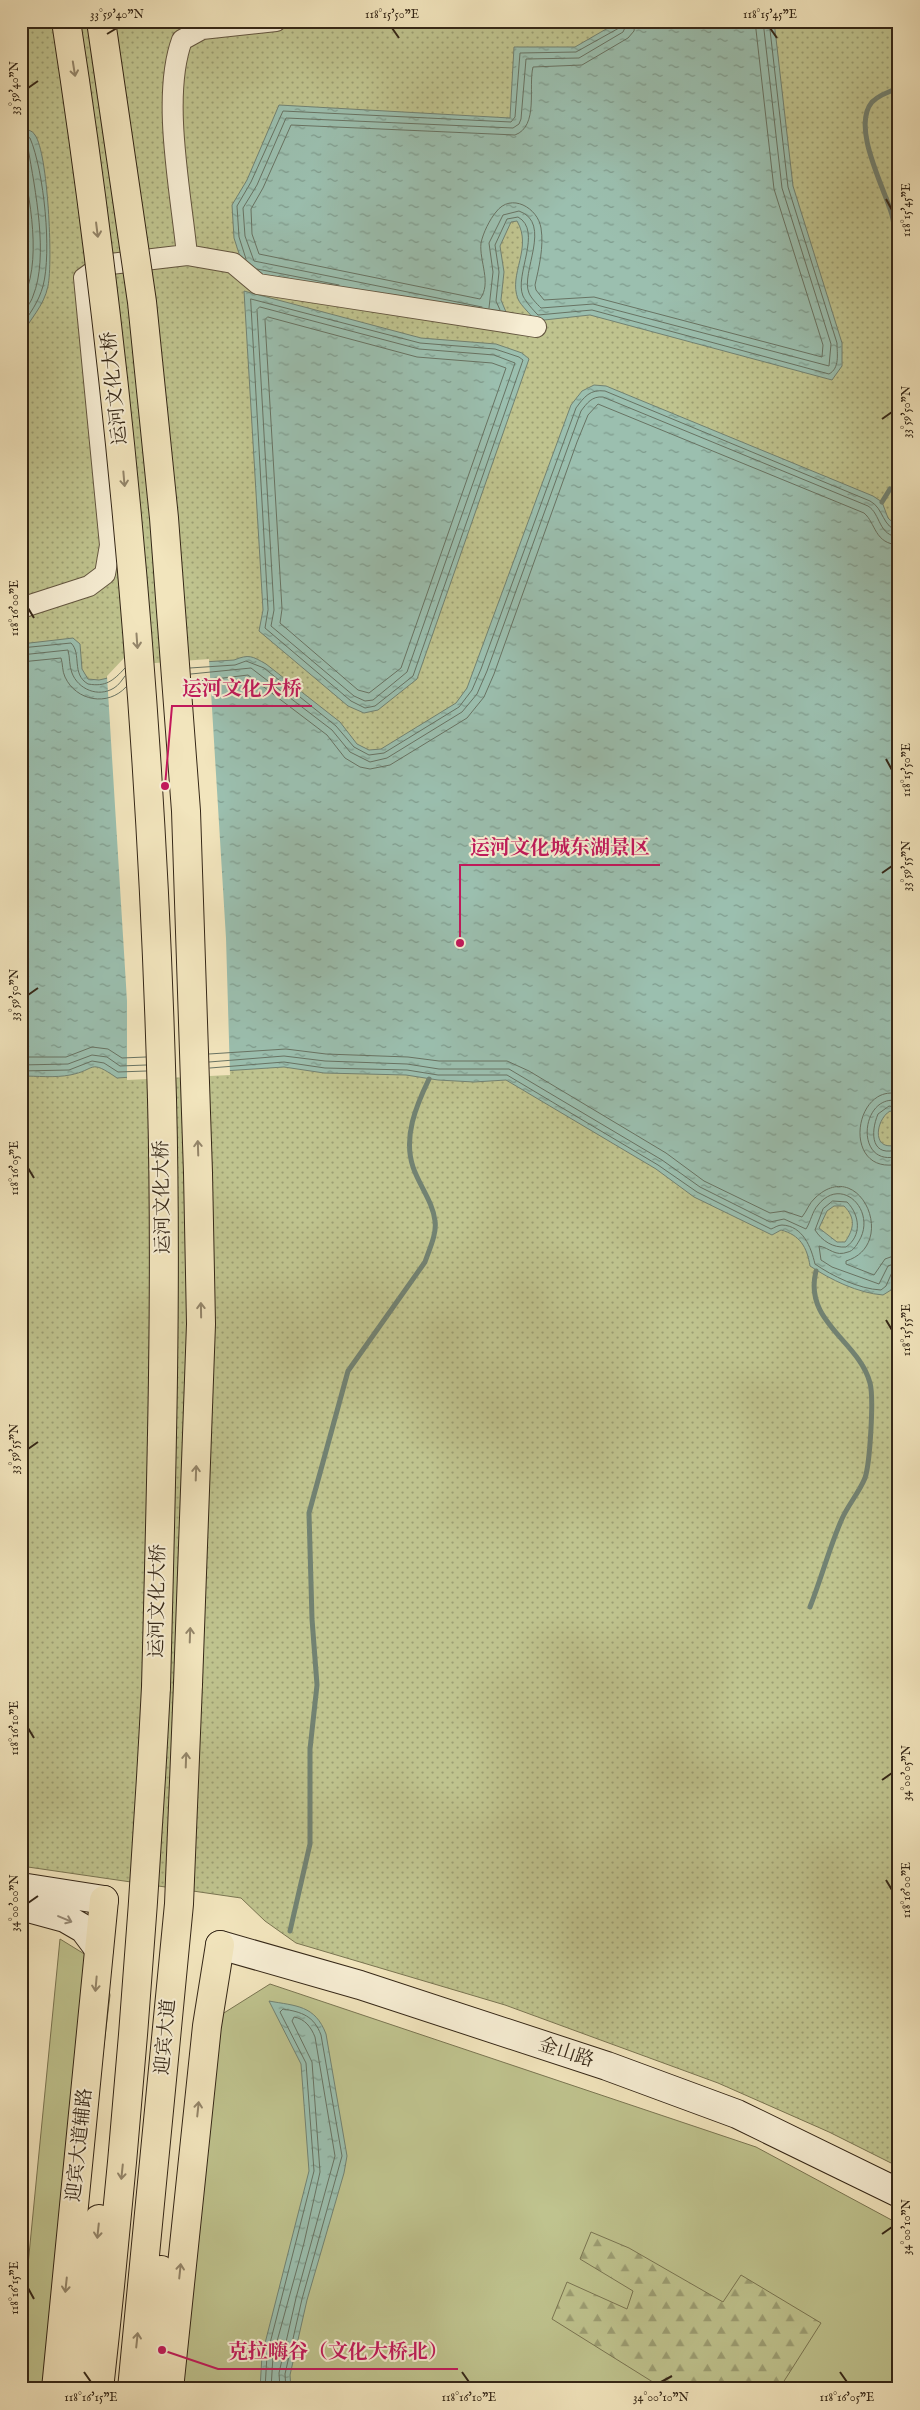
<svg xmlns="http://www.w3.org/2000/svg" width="920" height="2410" font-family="'IM FELL English','Noto Serif SC',serif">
	<defs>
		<pattern id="forest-firs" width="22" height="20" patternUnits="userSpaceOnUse" patternTransform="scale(1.25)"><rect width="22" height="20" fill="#bfc38e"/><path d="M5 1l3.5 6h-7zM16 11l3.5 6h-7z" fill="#9c9e73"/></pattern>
		<pattern id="park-dots" width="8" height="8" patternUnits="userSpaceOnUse" patternTransform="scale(1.25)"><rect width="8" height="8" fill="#bfc38e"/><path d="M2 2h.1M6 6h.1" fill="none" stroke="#9c9e73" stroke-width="1.8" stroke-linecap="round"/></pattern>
		<pattern id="water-ripples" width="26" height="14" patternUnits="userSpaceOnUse" patternTransform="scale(1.25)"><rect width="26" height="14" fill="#9bbfaf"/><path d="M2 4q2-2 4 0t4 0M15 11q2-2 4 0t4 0" fill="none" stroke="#7f9b8d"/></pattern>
	</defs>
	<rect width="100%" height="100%" fill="#f2e5bd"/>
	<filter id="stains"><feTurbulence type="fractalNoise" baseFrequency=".004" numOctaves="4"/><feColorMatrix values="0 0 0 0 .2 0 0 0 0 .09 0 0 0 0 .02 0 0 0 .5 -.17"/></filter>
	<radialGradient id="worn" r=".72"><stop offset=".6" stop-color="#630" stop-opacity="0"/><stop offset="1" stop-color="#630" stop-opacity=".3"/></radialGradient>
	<path fill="#bfc38e" stroke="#7a7552" d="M60,1939L86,1955L105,1973L110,1995L63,2389H21V2336Z
		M270,1984L756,2147L899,2224V2389H163L200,2028Z"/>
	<path fill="url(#forest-firs)" stroke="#7a7552" d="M591,2232L629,2248L723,2302L741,2275L821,2323L779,2389H664L552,2319L567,2282L627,2309L633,2291L580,2259Z"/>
	<path fill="url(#park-dots)" stroke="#7a7552" d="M21,21H899V2167L829,2132L718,2083L505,2005L296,1943L265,1921L241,1898L21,1866Z"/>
	<path fill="url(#water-ripples)" stroke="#728272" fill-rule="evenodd" d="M620,21H774L793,186L842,343V366L832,380L590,315L535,321C531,314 521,306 518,299C508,274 533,248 517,221L511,222L500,246L504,272L501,300L506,312L500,322L245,272L234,238L232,205L247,180L279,105L510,118L514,47H575Z
		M21,129C26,129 32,130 35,135C48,153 53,262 48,286C44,306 30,319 21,336Z
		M244,291L421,338L496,344L522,353L529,359L417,679L378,710L364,713L348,706L259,631L263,610Z
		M594,385L606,386L873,496L882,502L888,518L899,528V1115L890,1111C875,1120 871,1154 899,1144V1267L891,1290L883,1295C858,1293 831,1280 810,1266C807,1247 800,1235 781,1230L772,1235L694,1197L656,1169L506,1080L474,1082L438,1080L406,1075L324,1073L284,1067L117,1078C88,1058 97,1070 70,1075C55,1078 37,1076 21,1076V644L73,638L80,644L82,669L88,679L99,680L108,678L142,666L234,660C249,654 252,656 266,664L340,722L357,744L369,750L381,749L456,703L467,688L571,405L582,391ZM834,1206H844C856,1218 854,1229 845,1242H837L819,1228L827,1211Z
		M269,2001C296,2006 315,2005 326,2034L347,2156L344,2173L307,2300L290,2375L291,2389H260L262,2355L309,2171L301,2064Z"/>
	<path fill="#f2e5bd" d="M124,658L142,664L209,659L226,938L230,1075L127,1080V1001L107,676Z"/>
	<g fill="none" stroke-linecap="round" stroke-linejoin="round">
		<path stroke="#687363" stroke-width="1" d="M635,21L634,31L628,38L582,65L533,67C528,87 539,126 515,135L291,125L263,188L251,209L252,234L259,254L480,299C492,283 479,261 481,243C483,233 490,219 496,212C511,192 538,208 541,228C544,247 539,267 535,285L536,290L544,300L594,297L822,357L823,345L774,189L755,21
			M21,134L30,138C44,171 52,252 43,286C39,301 30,314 21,326
			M21,140L25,142L28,148C35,189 49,257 33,296C31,303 25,309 21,316
			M21,155C29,195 44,265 21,302
			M246,259L239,237L237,206L251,182L283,111L511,122L515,117L520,53L576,52L619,28L621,21
			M257,269L339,285
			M251,299L420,343L495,349L519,357L523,360L413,676L375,706L365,708L351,701L265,628L268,610Z
			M260,307L419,349L494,355L515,363L407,672L373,700L365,701L354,696L271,626L274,610L257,310Z
			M482,307L254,261L245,236L243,208L257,185L286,118L513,128L519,124L521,119L526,59L579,58L623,32L628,21
			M489,308L493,272L489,243L503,215L519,211C553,223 520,273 529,293C531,298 537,304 541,308L593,304L829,366L831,344L782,188L763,21
			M500,310L496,301L499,272L495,245L507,219L518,217C543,231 514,275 523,296C526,302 533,310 538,315L592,310L829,374C840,368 837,354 837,343L788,187L769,21
			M268,317L417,357L492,363L506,368L401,668L369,693L358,690L280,623L282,609L265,320Z
			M21,648L71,643C82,654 71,674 88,684C106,687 113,681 125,668
			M21,655L68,650C70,657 69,666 72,673C78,689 98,698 114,688C119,685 122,680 125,676
			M21,662L61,658C63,664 62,671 65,677C76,701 108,707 126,687
			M190,668L235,665L246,661L264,668L336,726L354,747L369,755L384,753L459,707L472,690L481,669L576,408C584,397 590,389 605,391L870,501C884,508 882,528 899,531
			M191,674L251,668L332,730L350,752L370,762L387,758L462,712L477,694L487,671L581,411C587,403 592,396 603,397L868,506C881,514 878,536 899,537
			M191,682L248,675L327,735L345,758L360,767L370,769L390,765L467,718L484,697L494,674L577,442L588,415L598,404L864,513C876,523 874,544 899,545
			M209,1054L286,1049L326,1054L408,1057L439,1061H507L529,1071L666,1153L704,1181L770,1213L784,1211L802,1217C807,1211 809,1203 815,1198C860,1155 899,1245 846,1261V1264L874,1275L885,1259L899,1254
			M21,1057H66L92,1047L108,1049L122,1058L146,1057
			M209,1062L284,1056L325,1061L407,1064L439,1069H509L662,1160L700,1187L770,1222L784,1219L806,1229C811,1221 812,1212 818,1205C842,1175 877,1211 859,1241C856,1246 853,1251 848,1252C835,1257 830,1248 819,1246L821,1260L832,1267L879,1284L888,1266L899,1262
			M21,1065L68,1064L92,1055L107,1057L120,1066L146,1065
			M210,1068L284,1062L325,1068L407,1070L438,1075H507L658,1165L697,1192L771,1229C774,1228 778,1225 782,1225C803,1226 811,1247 815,1264C832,1276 859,1289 881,1290L886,1286L893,1270L899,1268
			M21,1071L69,1070L92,1061L104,1063L118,1072L146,1071
			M899,1094C853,1082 841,1177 899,1164
			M899,1101C860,1091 853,1170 899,1156
			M899,1108L889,1106L878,1114C870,1133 871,1159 899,1149
			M833,1201L847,1202C860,1215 862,1236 846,1247C833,1248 822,1241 815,1230L823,1209Z
			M265,2389L267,2355L314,2171L306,2063L280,2012L283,2009C302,2012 314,2016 321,2035L342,2156L302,2299L285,2374L286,2389
			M271,2389L273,2356L304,2243L320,2172L312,2062L292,2021L294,2017C305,2019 311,2027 315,2037L335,2156L296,2298L279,2373L280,2389"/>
		<path stroke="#728272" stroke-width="5" d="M899,88C890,91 879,95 872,102C851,127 884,187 892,215C896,230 895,245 899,260
			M882,502L890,489
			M810,1607C821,1579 829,1549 841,1521C847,1506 859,1493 865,1478C870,1463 874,1398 870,1383C859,1341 803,1322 816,1271
			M290,1931L310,1844V1749L317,1685L312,1619L309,1513L348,1371L425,1262C429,1250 437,1234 435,1221C433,1202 419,1185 413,1167C403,1137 416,1106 429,1079"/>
		<g stroke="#645640" stroke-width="22">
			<path id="street" d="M276,21L202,29L182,40C161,97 181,193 187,255L233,263L258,284L536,327
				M21,608L89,586L105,574L110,545L84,278L102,265L187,255"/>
		</g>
		<g stroke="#352717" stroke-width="30">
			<path id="secondary" d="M21,1887L104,1900
				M21,1906L65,1918L84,1929L99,1949
				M220,1945L360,1985L607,2066L737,2114L899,2193"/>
		</g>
		<g stroke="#352717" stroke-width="30">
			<path id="primary" d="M56,2389L104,1900
				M169,2389L207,2026L220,1945"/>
		</g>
		<g stroke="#352717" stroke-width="30">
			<path id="highway" d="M72,2389L99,2219
				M99,2389C125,2155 144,1921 156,1687
				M132,2389L179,1904L188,1684
				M156,2389L161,2270"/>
		</g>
		<use href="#street" stroke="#f7eed4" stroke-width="20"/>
		<use href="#secondary" stroke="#f7eed4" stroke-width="28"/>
		<use href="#primary" stroke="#f2e5bd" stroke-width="28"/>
		<use href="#highway" stroke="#f2e5bd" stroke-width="28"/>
		<g stroke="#352717" stroke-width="30" stroke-linecap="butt">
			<path id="highway-bridge" d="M66,21C121,378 152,738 162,1099C167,1295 161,1491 156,1687
				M101,21L142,302L164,518L186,811L198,1173L201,1324L188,1684"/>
		</g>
		<use href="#highway-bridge" stroke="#f2e5bd" stroke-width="28"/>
	</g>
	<defs><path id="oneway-shaft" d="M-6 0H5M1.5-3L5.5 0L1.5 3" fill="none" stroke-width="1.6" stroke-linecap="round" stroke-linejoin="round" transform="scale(1.25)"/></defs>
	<g stroke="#94866a">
		<use href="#oneway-shaft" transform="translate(74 69) rotate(81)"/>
		<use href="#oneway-shaft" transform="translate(97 230) rotate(83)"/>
		<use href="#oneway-shaft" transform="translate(124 479) rotate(85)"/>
		<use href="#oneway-shaft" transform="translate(137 641) rotate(86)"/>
		<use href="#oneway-shaft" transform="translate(198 1148) rotate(-92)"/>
		<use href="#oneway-shaft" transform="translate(201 1310) rotate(-91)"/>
		<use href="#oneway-shaft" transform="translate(196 1473) rotate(-88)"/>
		<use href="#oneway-shaft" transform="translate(190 1635) rotate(-88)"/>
		<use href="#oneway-shaft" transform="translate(186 1760) rotate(-88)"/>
		<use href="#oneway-shaft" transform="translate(96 1984) rotate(95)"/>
		<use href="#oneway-shaft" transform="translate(198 2109) rotate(-84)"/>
		<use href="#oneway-shaft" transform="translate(122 2172) rotate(96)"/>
		<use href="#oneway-shaft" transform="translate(98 2231) rotate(96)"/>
		<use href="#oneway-shaft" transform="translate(180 2271) rotate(-84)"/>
		<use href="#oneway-shaft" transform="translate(66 2285) rotate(96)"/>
		<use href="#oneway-shaft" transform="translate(137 2340) rotate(-84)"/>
	</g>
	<use stroke="#968a76" href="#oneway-shaft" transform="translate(65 1919) rotate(23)"/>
	<path fill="none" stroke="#352717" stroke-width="2" d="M392,28L399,38M770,28L777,38M107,34L117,28M28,88L38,81M886,199L892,210M882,419L892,412M28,608L34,618M886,759L892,770M882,873L892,866M28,995L38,988M28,1168L34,1178M886,1320L892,1330M28,1449L38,1442M28,1728L34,1738M882,1780L892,1773M886,1880L892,1890M28,1903L38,1896M882,2234L892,2227M28,2288L34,2299M84,2372L91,2382M462,2372L469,2382M840,2372L847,2382M661,2382L672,2376"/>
	<g text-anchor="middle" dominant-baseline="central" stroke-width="4" stroke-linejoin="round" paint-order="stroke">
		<g font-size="19" fill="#352717" stroke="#f7eed4">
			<text transform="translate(115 388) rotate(-96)">运河文化大桥</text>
			<text transform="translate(163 1197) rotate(-91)">运河文化大桥</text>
			<text transform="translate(158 1601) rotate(-89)">运河文化大桥</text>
			<text transform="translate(166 2037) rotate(-85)">迎宾大道</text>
			<text transform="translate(566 2053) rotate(18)">金山路</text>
			<text transform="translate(80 2145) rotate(-84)">迎宾大道辅路</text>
		</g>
	</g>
	<path fill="none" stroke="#c2185b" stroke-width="2" d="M165 786L172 706H312M460 943L460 865H660M162 2350L218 2369H458"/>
	<g fill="#c2185b" stroke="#f7eed4" stroke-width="2">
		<circle cx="165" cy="786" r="5"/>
		<circle cx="460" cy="943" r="5"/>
		<circle cx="162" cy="2350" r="5"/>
	</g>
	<g font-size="20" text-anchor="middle" font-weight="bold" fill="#c2185b" stroke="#f7eed4" stroke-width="4" stroke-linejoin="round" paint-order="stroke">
		<text x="242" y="695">运河文化大桥</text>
		<text x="560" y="854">运河文化城东湖景区</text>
		<text x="338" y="2358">克拉嗨谷（文化大桥北）</text>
	</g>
	<rect width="920" height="2410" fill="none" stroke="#f2e5bd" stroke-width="55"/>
	<rect x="28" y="28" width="864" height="2354" fill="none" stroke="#352717" stroke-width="2"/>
	<g font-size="12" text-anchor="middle" fill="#352717">
		<text x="117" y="18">33°59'40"N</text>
		<text x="392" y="18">118°15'50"E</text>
		<text x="770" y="18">118°15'45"E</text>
		<text transform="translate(14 88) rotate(-90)" y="4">33°59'40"N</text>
		<text transform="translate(906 210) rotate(-90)" y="4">118°15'45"E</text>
		<text transform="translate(906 412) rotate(-90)" y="4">33°59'50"N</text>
		<text transform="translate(14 608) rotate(-90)" y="4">118°16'00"E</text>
		<text transform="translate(906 770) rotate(-90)" y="4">118°15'50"E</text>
		<text transform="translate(906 866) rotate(-90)" y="4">33°59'55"N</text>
		<text transform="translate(14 995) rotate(-90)" y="4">33°59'50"N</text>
		<text transform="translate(14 1168) rotate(-90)" y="4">118°16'05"E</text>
		<text transform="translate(906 1330) rotate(-90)" y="4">118°15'55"E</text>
		<text transform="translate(14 1449) rotate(-90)" y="4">33°59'55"N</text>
		<text transform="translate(14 1728) rotate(-90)" y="4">118°16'10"E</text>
		<text transform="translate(906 1773) rotate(-90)" y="4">34°00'05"N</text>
		<text transform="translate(906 1890) rotate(-90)" y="4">118°16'00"E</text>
		<text transform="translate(14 1903) rotate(-90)" y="4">34°00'00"N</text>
		<text transform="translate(906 2227) rotate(-90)" y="4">34°00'10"N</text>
		<text transform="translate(14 2288) rotate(-90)" y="4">118°16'15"E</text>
		<text x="91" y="2401">118°16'15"E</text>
		<text x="469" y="2401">118°16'10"E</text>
		<text x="661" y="2401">34°00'10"N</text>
		<text x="847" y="2401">118°16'05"E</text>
	</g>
	<rect width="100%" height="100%" filter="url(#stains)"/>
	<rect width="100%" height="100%" fill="url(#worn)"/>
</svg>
